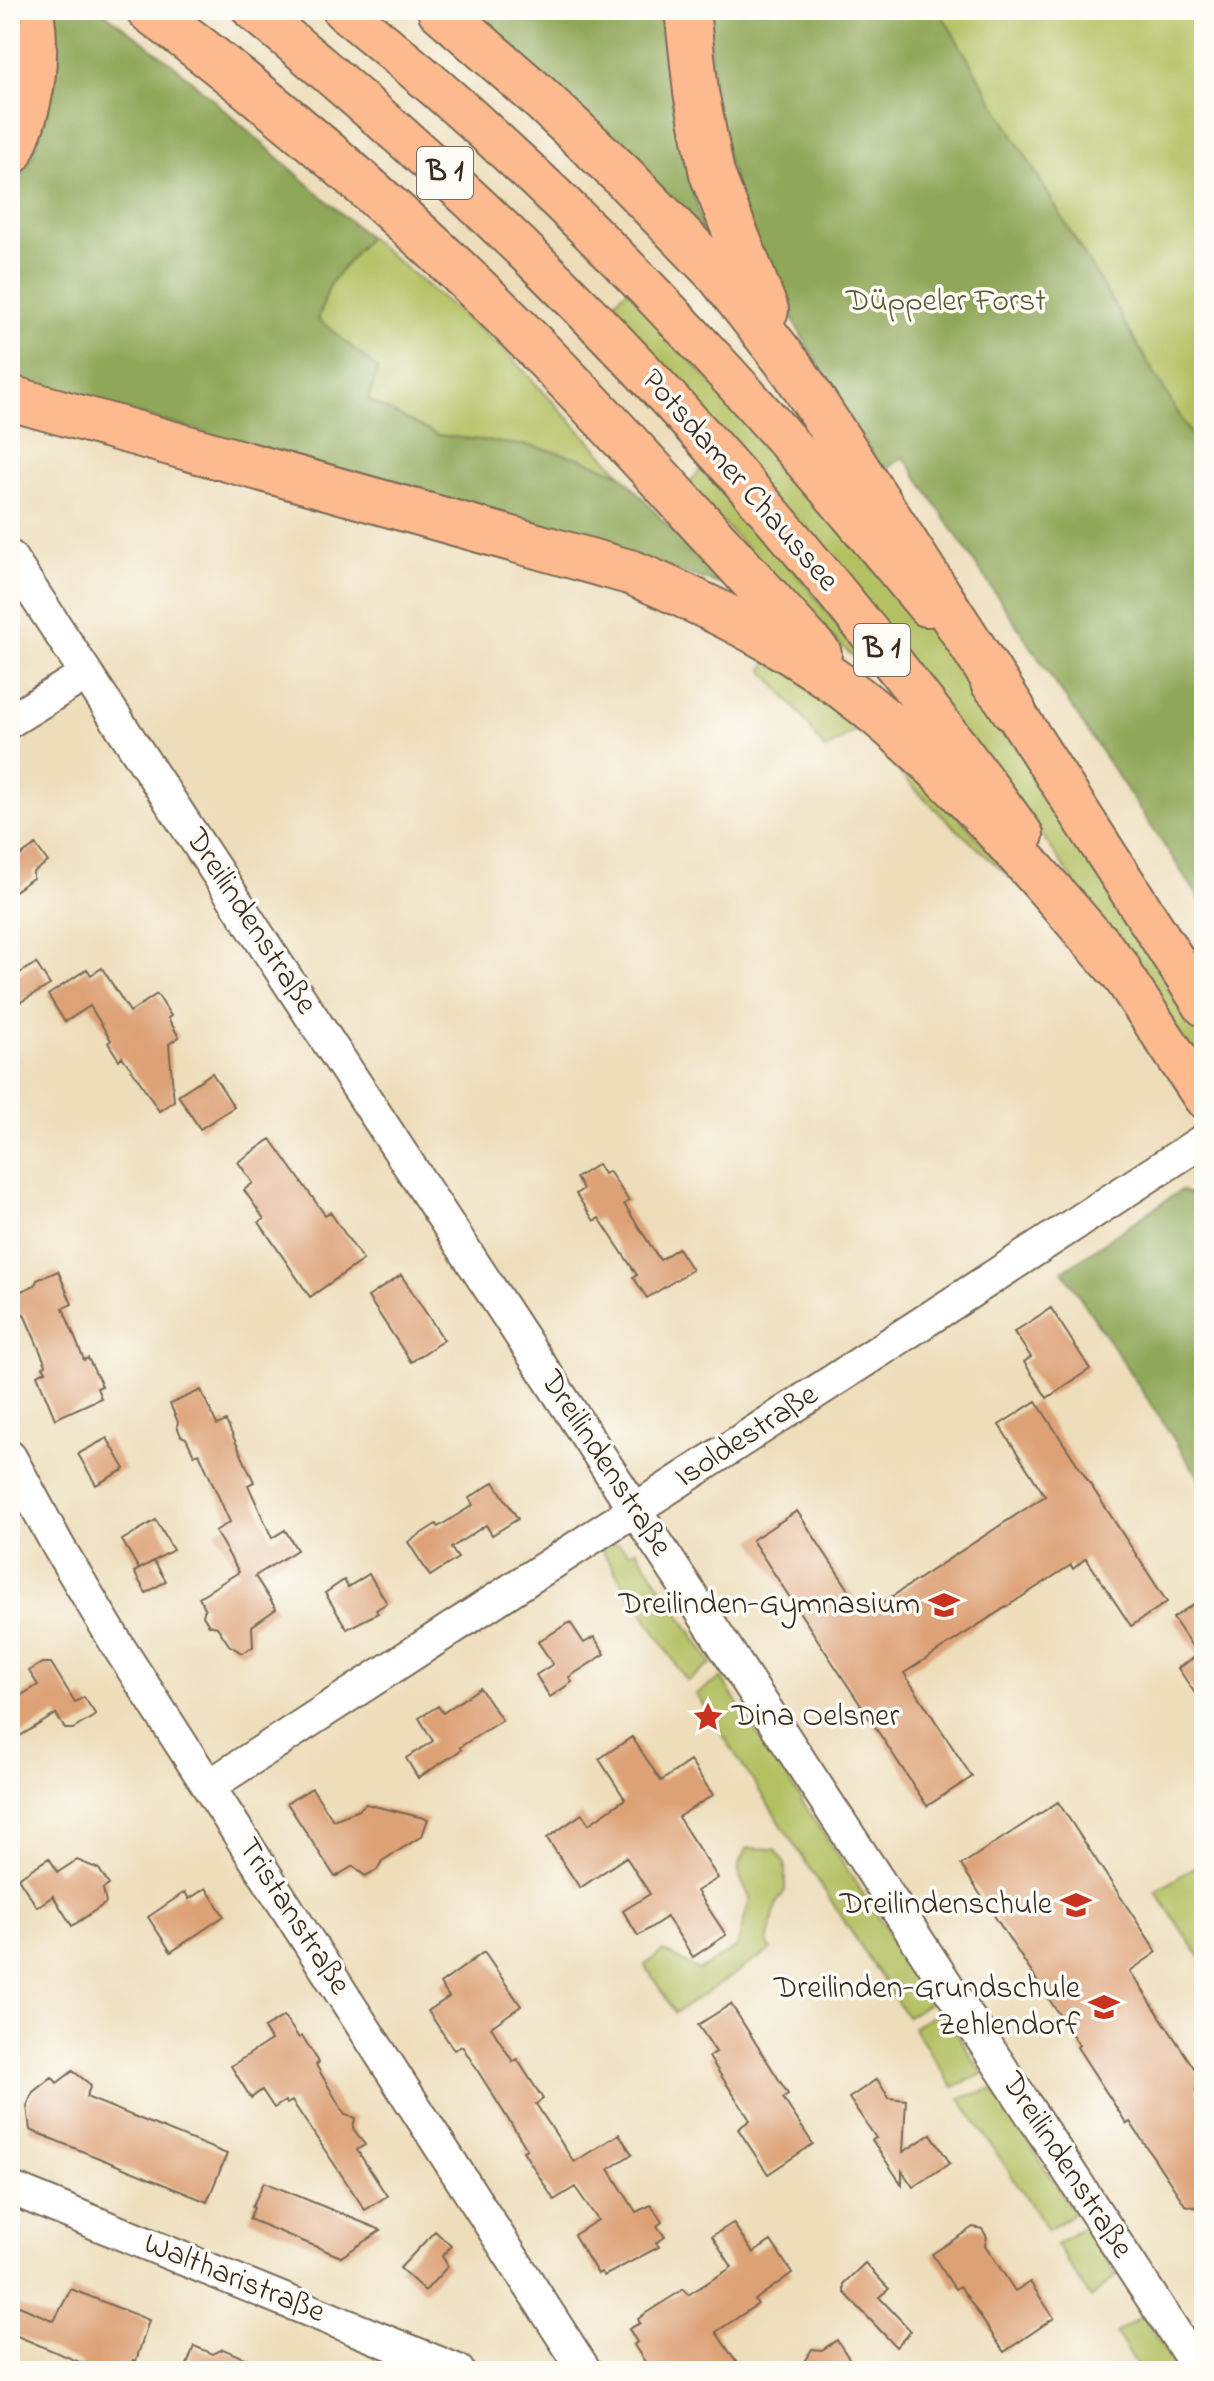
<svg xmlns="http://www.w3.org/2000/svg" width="1214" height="2381" font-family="'Indie Flower',sans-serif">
	<rect width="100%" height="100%" fill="#fdfcf7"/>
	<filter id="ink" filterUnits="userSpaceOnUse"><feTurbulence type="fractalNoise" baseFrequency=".0125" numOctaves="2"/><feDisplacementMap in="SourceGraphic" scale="16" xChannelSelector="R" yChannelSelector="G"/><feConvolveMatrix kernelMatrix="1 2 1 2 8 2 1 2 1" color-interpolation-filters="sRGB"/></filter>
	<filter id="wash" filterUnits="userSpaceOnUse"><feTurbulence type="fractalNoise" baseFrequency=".006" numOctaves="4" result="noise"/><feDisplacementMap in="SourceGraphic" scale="32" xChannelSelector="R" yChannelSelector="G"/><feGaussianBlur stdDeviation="1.8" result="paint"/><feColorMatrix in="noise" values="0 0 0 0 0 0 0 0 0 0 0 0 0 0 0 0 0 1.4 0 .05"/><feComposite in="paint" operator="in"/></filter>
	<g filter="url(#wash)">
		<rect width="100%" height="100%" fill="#edddba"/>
		<path fill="#b4c163" stroke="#787640" stroke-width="2" d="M939,10H1204V457Z
			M368,237L504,350L621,474L576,457L536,447L437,435L367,400L378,369L318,320L330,284Z
			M628,289L919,619L1027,763L1204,1029V1068L1019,802L604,311Z
			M704,466L782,555L891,692L793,600L688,484Z
			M771,656L906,755L1016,883C962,833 905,786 861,727L825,750L801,715L763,670Z
			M612,1543L619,1544L630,1553L636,1549L712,1664L687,1681L600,1548Z
			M721,1678L933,2000L907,2017L696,1694Z
			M747,1848L775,1849L785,1864V1891L777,1902L767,1943L771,1950L675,2013L645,1965L663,1951L699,1970L737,1947L750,1898C740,1877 732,1871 747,1848Z
			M1204,1860V1963L1156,1892Z
			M942,2011L983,2074L953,2087L913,2027Z
			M993,2089L1074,2213L1048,2230L960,2098Z
			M1084,2227L1116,2276L1091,2298L1056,2245Z
			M1142,2316L1179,2371H1141L1116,2333Z"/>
		<path fill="#8fa759" stroke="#65683c" stroke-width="2" d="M55,10H101L175,66L368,237L330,284L318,319L378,369L368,400L437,435L536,447L576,457L621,474L720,584L487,512L10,378V193C35,164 59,87 58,47C58,35 56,22 55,10Z
			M467,10H663L673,105L703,231Z
			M706,10H939L1204,457V905L904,457L883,471C825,378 765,284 733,178C716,123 711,67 706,10Z
			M1181,1190L1204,1201V1485L1063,1271Z"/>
		<g id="blocks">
			<path fill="#dda176" d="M36,845L48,862L33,872V878L10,894V863Z
				M36,963L50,985L10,1008V979Z
				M102,968L130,1012L157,994L171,1016L168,1018L179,1037L169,1044L174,1101L159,1111L135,1074L122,1057L119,1060L108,1043L111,1040L90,1006L65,1022L48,995L87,969L91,975Z
				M212,1073L234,1107L200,1129L178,1095Z
				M271,1139L325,1215L330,1212L363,1260L310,1297L259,1222L264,1219L244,1190L253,1183L238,1162Z
				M598,1164L604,1174L609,1171L629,1201L624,1204L660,1260L678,1248L692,1270L647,1298L633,1277L637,1275L599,1218L594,1221L576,1194L583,1189L576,1178Z
				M58,1271L72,1304L63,1308L84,1360L88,1358L102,1386L97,1388L101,1398L55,1419L37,1375L46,1371L43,1367L46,1365L24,1314L17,1317L10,1296L35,1285L37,1280Z
				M401,1275L444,1340L411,1362L368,1297Z
				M1051,1308L1090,1369L1047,1398L1024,1362L1031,1357L1014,1332Z
				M201,1390L217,1425L226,1421L254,1482L248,1485L272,1538L285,1530L297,1550L255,1576L276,1609L252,1626L253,1647L242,1653L229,1645L217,1627L209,1625L203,1616L205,1608L199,1597L239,1572L215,1531L230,1522L199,1453L194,1455L186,1438L181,1436L177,1426L178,1422L170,1404Z
				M1036,1401L1167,1602L1131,1626L1086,1558L1073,1569L1071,1565L904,1673L972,1777L927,1806L752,1540L797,1511L865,1614L1045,1496L999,1425Z
				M107,1438L125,1469L96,1485L78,1454Z
				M494,1482L518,1519L492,1535L486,1525L451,1548L458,1558L430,1576L408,1542L436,1524L438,1527L473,1505L469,1498Z
				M156,1520L173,1550L139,1569L122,1540Z
				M154,1561L166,1581L146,1593L134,1572Z
				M369,1574L387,1603L376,1610L378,1613L347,1629L325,1593L344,1580L348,1587Z
				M1204,1597V1707L1178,1668L1198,1655L1173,1618Z
				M570,1622L584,1643L594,1637L605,1654L569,1677L572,1682L550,1697L536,1675L553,1664L538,1642Z
				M42,1663H51L75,1702L84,1697L96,1715L73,1729H65L56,1714L10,1742V1702L38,1685L29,1671Z
				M480,1688L502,1720L460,1747L461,1750L418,1778L406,1758L433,1741L419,1718L438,1706L443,1713Z
				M632,1737L661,1781L690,1761L713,1795L678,1817L718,1878L697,1891L726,1935L693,1957L667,1917L638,1936L623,1911L650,1894L626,1857L580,1888L547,1838L582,1814L589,1824L625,1799L599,1759Z
				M312,1788L333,1820L357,1811L366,1804L428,1819L422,1836L382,1861L377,1870L365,1876L353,1866L335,1877L287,1803Z
				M1058,1802L1157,1952L1130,1971L1204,2083L1196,2090L1204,2102V2209L1185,2205L1130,2122L1127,2124L1077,2047L1079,2045L961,1865Z
				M49,1858L58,1872L77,1860L99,1869L109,1885L103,1889L106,1903L72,1926L53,1896L37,1907L18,1878Z
				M206,1888L224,1916L171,1952L148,1917L185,1892L189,1899Z
				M484,1952L521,2006L491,2027L513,2062L517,2059L543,2099L536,2104L574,2162L619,2134L632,2154L609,2169L636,2212L651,2205L662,2222L657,2226L665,2237L656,2243L659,2247L604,2276L601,2272L598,2274L574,2235L598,2220L575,2187L554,2200L523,2151L527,2149L462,2046L454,2050L428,2011L449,1997L440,1984Z
				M731,2004L788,2094L783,2098L813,2144L768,2174L738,2129L750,2120L709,2057L716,2052L698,2025Z
				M284,2016L299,2038L302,2036L319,2062L316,2065L345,2115L355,2118L353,2128L365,2145L357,2150L387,2196L365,2210L292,2101L287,2104L285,2101L274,2108L262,2090L251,2098L231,2066L271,2040L264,2028Z
				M73,2071L91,2085L86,2097L227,2154L207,2202L30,2130L27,2106L33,2092L52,2077L57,2083Z
				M877,2079L889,2098L906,2100L903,2152L931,2134L950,2163L913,2187L902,2171V2185L872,2140L876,2138L849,2098Z
				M264,2182L381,2230L341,2257L300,2240L249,2219L254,2208L252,2207Z
				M733,2223L753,2253L771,2241L792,2273L755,2300L758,2304L716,2332L742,2371H651L634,2345L637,2342L629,2329L640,2323L638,2319L646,2313L684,2289L688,2295L732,2267L712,2236Z
				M973,2227L982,2229L987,2237L985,2245L1015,2291L1030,2282L1054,2318L1004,2352L960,2286L955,2289L932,2254Z
				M435,2231L451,2246L442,2256L448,2266L425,2291L400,2268Z
				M865,2263L889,2289L879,2297L911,2331L896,2347L844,2292V2283Z
				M71,2289L149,2320L136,2361L133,2360L128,2371H79L82,2363L10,2333V2302L54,2321Z
				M837,2340L852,2363L840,2371H798L812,2349L822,2350Z
				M194,2346L213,2354L223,2349L274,2371H174L187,2365Z"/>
		</g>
	</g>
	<g filter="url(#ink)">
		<use href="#blocks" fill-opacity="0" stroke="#796955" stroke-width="2"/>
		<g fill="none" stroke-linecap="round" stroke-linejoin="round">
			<g stroke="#796955" stroke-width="36">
				<path id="minor" d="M10,557L1200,2371
					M10,721L86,674
					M10,1457L58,1546L118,1646L585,2371
					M209,1786L1204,1140
					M10,2188L458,2371"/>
			</g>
			<g stroke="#796955" stroke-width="44">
				<path id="major" d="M253,10C291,40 327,72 364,104C614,318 830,568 1023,835
					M343,10C393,51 443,92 490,136C648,279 792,442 927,606
					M991,683L1013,709L1204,1006
					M1100,942L1204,1098"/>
			</g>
			<g stroke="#796955" stroke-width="48">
				<path id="highway" d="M149,10C254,88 355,174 450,263C580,386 699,522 819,654
					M440,10L536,94L622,175L718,274L794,371L1013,709
					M687,10L696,92L712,174L766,310
					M10,153C32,107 39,60 31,10
					M10,398L633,573C715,608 795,648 866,705C961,781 1038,877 1118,968"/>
			</g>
			<use href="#minor" stroke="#fff" stroke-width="32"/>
			<use href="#major" stroke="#fcba8e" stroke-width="40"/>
			<use href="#highway" stroke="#fcba8e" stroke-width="44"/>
		</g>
	</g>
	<defs>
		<g id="school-bare" transform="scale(2.4)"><path d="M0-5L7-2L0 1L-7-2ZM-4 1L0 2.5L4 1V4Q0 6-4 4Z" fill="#c8321e" stroke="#fdfcf7" stroke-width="2.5" paint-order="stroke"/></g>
		<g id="sight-bare" transform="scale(2.4)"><path d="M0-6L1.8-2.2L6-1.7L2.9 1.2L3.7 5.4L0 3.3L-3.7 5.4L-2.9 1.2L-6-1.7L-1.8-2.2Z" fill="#c8321e" stroke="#fdfcf7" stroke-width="2.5" paint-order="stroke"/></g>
	</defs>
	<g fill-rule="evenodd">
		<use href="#school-bare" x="944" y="1605"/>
		<use href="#sight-bare" x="708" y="1717"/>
		<use href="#school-bare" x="1076" y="1905"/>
		<use href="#school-bare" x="1104" y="2007"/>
	</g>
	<g text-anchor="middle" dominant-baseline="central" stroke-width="7" stroke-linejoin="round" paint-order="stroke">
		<g fill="#fdfcf7" stroke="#75695f" stroke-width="2">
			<rect x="417" y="147" width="56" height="52" rx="6"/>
			<rect x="854" y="624" width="56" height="52" rx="6"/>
		</g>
		<g font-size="30" font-weight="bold" fill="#3b2a1e">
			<text x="445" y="173">B 1</text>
			<text x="882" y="650">B 1</text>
		</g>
		<g font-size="32" fill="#5f5733" stroke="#fdfcf7">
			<text x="946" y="302">Düppeler Forst</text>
		</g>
		<g font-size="32" fill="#3b2a1e" stroke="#fdfcf7">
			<text transform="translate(739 481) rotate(49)">Potsdamer Chaussee</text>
			<text transform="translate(250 922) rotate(57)">Dreilindenstraße</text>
			<text transform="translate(747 1437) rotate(-33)">Isoldestraße</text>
			<text transform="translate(605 1464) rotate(57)">Dreilindenstraße</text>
			<text transform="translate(293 1917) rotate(57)">Tristanstraße</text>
			<text transform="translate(1066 2166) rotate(57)">Dreilindenstraße</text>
			<text transform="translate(234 2279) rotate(22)">Waltharistraße</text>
		</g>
		<g font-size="32" fill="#3b2a1e" stroke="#fdfcf7" text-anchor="end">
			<text x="920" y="1605">Dreilinden-Gymnasium</text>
			<text x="732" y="1717" text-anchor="start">Dina Oelsner</text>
			<text x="1052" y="1905">Dreilindenschule</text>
			<text x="1080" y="1989">Dreilinden-Grundschule<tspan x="1080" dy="37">Zehlendorf</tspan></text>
		</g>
	</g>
	<rect width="1214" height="2381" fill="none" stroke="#fdfcf7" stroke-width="40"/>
</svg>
